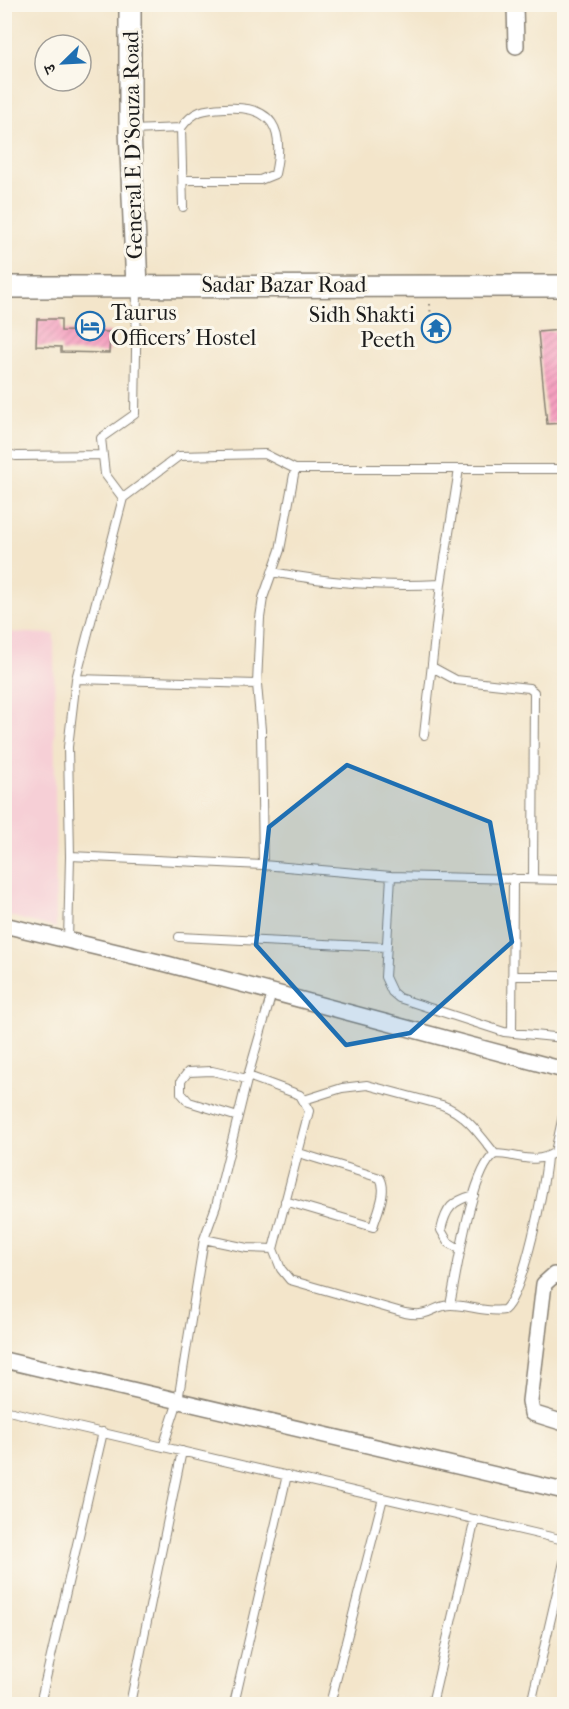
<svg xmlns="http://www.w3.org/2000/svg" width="569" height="1709" font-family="'IM FELL French Canon','Noto Serif Devanagari',serif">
	<defs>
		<pattern id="building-hatch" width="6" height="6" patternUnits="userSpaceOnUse" patternTransform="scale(1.5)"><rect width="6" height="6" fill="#f5a0c0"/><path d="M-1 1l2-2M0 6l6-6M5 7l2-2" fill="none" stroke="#d189a4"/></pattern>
	</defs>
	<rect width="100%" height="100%" fill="#fbf7ec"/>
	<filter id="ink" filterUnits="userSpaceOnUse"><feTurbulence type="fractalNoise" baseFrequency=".0167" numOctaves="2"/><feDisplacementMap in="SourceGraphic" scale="12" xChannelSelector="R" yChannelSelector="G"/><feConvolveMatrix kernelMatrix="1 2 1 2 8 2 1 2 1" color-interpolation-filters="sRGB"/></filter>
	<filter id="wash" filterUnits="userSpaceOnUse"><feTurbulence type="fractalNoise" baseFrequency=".008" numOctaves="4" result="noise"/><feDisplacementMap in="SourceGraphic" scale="24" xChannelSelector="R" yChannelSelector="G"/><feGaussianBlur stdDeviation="1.35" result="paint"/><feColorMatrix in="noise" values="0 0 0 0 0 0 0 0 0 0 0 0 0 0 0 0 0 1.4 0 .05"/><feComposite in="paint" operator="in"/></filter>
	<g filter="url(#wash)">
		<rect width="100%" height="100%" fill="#f3e5ca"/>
		<path fill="#f6cfd6" d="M5,632L54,634L56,928L5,915Z"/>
		<g id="blocks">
			<path fill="url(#building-hatch)" d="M37,319H61V331L110,332L109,353L61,352V347L36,346Z
				M561,330L564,423L547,424L538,332Z"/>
		</g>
	</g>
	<g filter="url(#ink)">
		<use href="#blocks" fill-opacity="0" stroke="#888073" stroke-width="1.5"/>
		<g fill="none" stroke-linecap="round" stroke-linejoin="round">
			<g stroke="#888073" stroke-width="10">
				<path id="lane" d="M181,128L183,207
					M132,130L181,128C194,110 204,109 225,108C273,105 285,129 275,174L260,180H184
					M4,453L16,456L103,455
					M123,498L179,456L265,454L295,469
					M272,572C331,583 381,587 441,584
					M432,667L456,680L529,688L534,692L533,879
					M76,679L123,498L105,474L101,438L135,414L137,287
					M424,735L441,584L459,469
					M70,856L68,747L76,679L257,684
					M263,865L261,730L257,684L260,618L263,598L280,550L295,469H564
					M391,876L385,977L392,992L399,998L504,1032L564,1038
					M179,937L386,947
					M68,941L70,856L263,865L391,876L564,880
					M512,976H564
					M512,1033L513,878
					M304,1100L342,1088L367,1085L442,1105C465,1113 480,1135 495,1154
					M238,1117L189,1102L181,1093V1081L188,1072L212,1071L247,1079
					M285,1201L373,1227C377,1213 388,1191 380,1178L299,1153
					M204,1239L247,1248L273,1249L309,1111L300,1095L248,1076
					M273,1249L281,1269L290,1280L405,1313C432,1318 433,1305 451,1305C469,1305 486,1313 504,1310C524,1293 545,1185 547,1157
					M461,1250L448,1242L441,1230C446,1208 452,1201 474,1195
					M450,1305C457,1273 471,1170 495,1154C517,1154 535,1166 555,1152L564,1111
					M4,1410L564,1540
					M163,1447L178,1401L204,1239L216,1206L248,1076L272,993
					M40,1704L103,1432
					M130,1704L182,1451
					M234,1704L287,1475
					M330,1704L383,1498
					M432,1704L475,1519
					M531,1704L564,1562"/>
			</g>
			<g stroke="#888073" stroke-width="18">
				<path id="street" d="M515,4L516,46
					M4,925L167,964L564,1070
					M564,1277L554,1275L544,1284L530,1401L532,1413L564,1423
					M4,1360L564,1491"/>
			</g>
			<g stroke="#888073" stroke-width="24">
				<path id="secondary" d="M130,4V130L137,286
					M4,287L564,286"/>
			</g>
			<path stroke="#888073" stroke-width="2" stroke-dasharray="1.5 4.5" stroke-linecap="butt" d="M430,304L431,321"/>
			<use href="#lane" stroke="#fff" stroke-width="8"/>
			<use href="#street" stroke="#fff" stroke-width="15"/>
			<use href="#secondary" stroke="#fff" stroke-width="21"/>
		</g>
	</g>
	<path fill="#1f6fb2" fill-opacity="0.2" stroke="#1f6fb2" stroke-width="4.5" stroke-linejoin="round" d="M347,765L490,822L512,942L410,1033L346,1045L256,945L269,827Z"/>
	<defs>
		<g id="hotel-ring" transform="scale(1.5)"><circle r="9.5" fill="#fbf7ec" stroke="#1f6fb2" stroke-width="1.5"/><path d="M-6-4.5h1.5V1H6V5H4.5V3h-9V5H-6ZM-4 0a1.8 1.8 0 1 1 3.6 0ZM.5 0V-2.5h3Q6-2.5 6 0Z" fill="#1f6fb2"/></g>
		<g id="temple-ring" transform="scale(1.5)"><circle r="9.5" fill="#fbf7ec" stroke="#1f6fb2" stroke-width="1.5"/><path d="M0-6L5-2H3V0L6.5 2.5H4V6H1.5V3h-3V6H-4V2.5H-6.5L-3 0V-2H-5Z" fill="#1f6fb2"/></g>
	</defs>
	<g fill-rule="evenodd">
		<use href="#hotel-ring" x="90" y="326"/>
		<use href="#temple-ring" x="436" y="328"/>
	</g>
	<g text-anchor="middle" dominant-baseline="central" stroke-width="6" stroke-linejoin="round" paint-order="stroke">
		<g font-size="22" fill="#1c1c1c" stroke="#fbf7ec">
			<text transform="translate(133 145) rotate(-91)">General E D'Souza Road</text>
			<text x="284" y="285">Sadar Bazar Road</text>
		</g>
		<g font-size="22" fill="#1c1c1c" stroke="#fbf7ec" text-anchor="start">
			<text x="111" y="313">Taurus<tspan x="111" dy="25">Officers' Hostel</tspan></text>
			<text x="415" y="315" text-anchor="end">Sidh Shakti<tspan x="415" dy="25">Peeth</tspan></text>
		</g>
	</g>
	<rect width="569" height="1709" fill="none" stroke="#fbf7ec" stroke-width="24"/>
	<g transform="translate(63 63) rotate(246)"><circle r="28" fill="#fbf7ec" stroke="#a29f99" stroke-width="1.5"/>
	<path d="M0-4.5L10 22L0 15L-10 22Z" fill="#1f6fb2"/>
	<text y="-9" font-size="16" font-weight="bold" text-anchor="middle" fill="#1c1c1c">उ</text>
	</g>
</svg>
